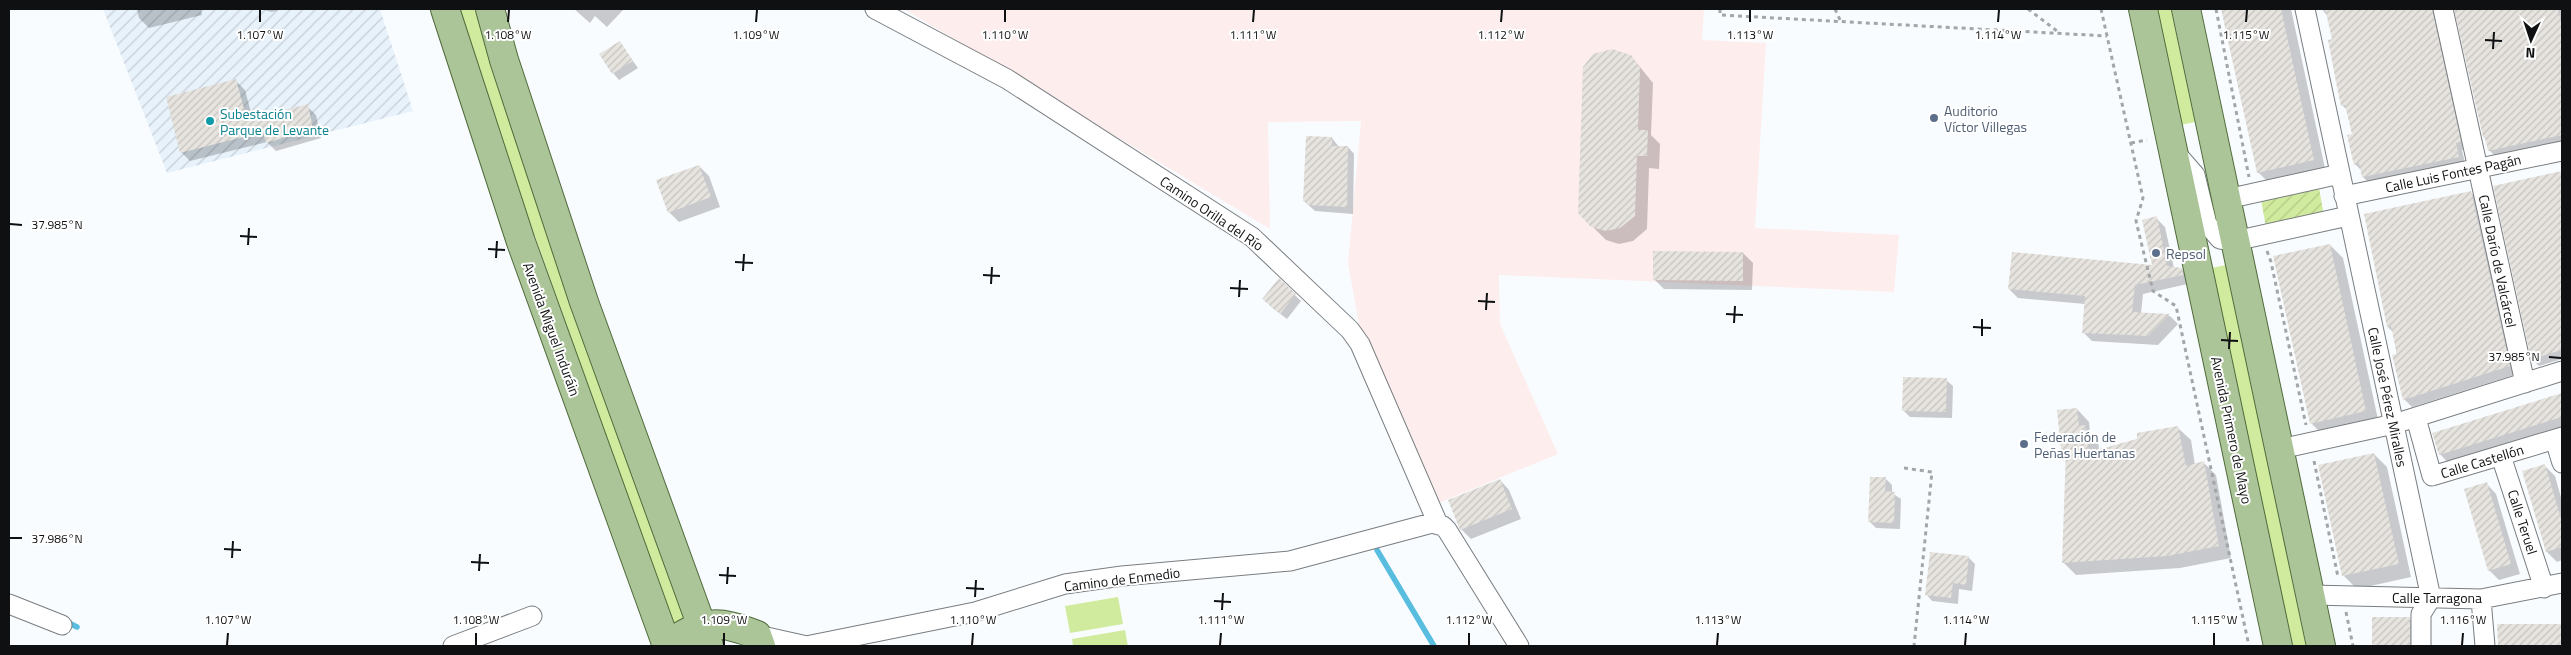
<svg xmlns="http://www.w3.org/2000/svg" width="2571" height="655" font-family="'Titillium Web',sans-serif">
	<defs>
		<pattern id="industrial-furrows" width="10" height="10" patternUnits="userSpaceOnUse" patternTransform="scale(1.25)"><rect width="10" height="10" fill="#e8f2fb"/><path d="M-1 1l2-2M0 10L10 0M9 11l2-2" fill="none" stroke="#c6ced6"/></pattern>
		<pattern id="garden-furrows" width="10" height="10" patternUnits="userSpaceOnUse" patternTransform="scale(1.25)"><rect width="10" height="10" fill="#d1eb9e"/><path d="M-1 1l2-2M0 10L10 0M9 11l2-2" fill="none" stroke="#b2c887"/></pattern>
		<pattern id="building-hatch" width="6" height="6" patternUnits="userSpaceOnUse" patternTransform="scale(1.25)"><rect width="6" height="6" fill="#e7e4e0"/><path d="M-1 1l2-2M0 6l6-6M5 7l2-2" fill="none" stroke="#c5c3bf"/></pattern>
	</defs>
	<rect width="100%" height="100%" fill="#f9fcff"/>
	<path fill="#feeded" d="M904,9H1704L1702,40L1766,43L1755,228L1899,235L1894,292L1499,275L1500,324L1558,454L1436,504L1359,324L1348,263L1361,121L1268,122L1270,229Z"/>
	<path fill="url(#industrial-furrows)" d="M103,9H380L413,111L167,173Z"/>
	<path fill="#d1eb9e" d="M460,9H475L486,47L594,371L687,621L673,625L529,219Z
		M2157,9H2171L2195,122L2181,125Z
		M2226,265L2306,646H2291L2211,268Z
		M1118,597L1123,624L1070,633L1065,606Z
		M1125,630L1128,646H1073L1072,639Z"/>
	<path fill="url(#garden-furrows)" d="M2319,188L2324,216L2266,227L2261,200Z"/>
	<path fill="#0003" d="M137,9H201L202,15L149,28L139,18Z
		M260,9H282L272,12Z
		M574,9H624L607,27L595,16L590,23Z
		M2223,9H2291L2326,173L2271,185L2258,172Z
		M2322,9H2443L2467,149L2462,150L2465,163L2370,184L2363,177L2362,171L2355,164L2353,135L2348,111L2342,105L2334,40L2328,17Z
		M2456,9H2562V143L2496,157L2489,150L2484,136Z
		M620,43L638,68L619,80L613,73Z
		M1631,56L1653,83L1651,135L1660,144L1659,169L1649,168L1647,229L1633,241L1619,244L1606,240L1579,213Z
		M236,81L245,90L253,120L307,106L316,115L321,138L276,151L267,142L190,161L181,152Z
		M1332,138L1339,147H1348L1354,154L1353,214L1315,211L1304,201Z
		M699,166L709,176L720,207L679,222L669,212Z
		M2562,173V359L2539,366L2532,359L2495,187Z
		M2471,193L2479,200L2517,374L2412,407L2404,399L2393,332L2388,327Z
		M2156,218L2165,227L2174,268L2181,269L2191,278L2192,283L2143,294L2141,314L2170,316L2178,324L2158,345L2092,341L2083,332L2085,304L2018,298L2009,289L2153,266Z
		M2330,245L2343,258L2379,424L2324,436L2311,423Z
		M1743,253L1753,263L1752,290L1664,289L1654,279Z
		M1279,280L1301,301L1287,319L1270,306Z
		M1946,380L1953,386L1952,418L1910,417L1903,410Z
		M2562,394V432L2452,467L2440,454L2434,434Z
		M2077,409L2089,422L2090,432L2098,439L2099,450L2178,428L2191,440L2195,465L2204,463L2216,475L2231,558L2180,568L2076,575L2063,562L2067,453L2062,449Z
		M2374,454L2387,467L2411,577L2357,589L2344,576Z
		M2545,466L2555,476L2562,501V560L2557,562L2547,552Z
		M1885,478L1892,485V493L1901,499L1900,529L1876,528L1870,522Z
		M1500,480L1509,490L1521,519L1471,539L1461,529Z
		M2487,484L2496,494L2520,574L2499,580L2489,570Z
		M1968,557L1975,564L1972,591L1959,589L1958,604L1932,601L1926,594Z
		M2373,618H2409L2419,628L2420,646H2373Z
		M2499,625H2562V646H2499Z"/>
	<g fill="none" stroke-linecap="round" stroke-linejoin="round">
		<path stroke="#59bddf" stroke-width="5.5" d="M1377,550L1434,646
			M65,621L77,627"/>
	</g>
	<path fill="url(#building-hatch)" d="M2221,9H2281L2314,160L2257,173Z
		M2325,9H2432L2461,142L2456,143L2459,157L2362,177L2359,163L2354,165L2351,153L2347,135L2352,134L2345,105L2341,106L2337,87L2328,40L2332,39Z
		M2454,9H2558L2562,27V135L2488,151L2485,137H2483Z
		M620,41L633,61L612,74L599,54Z
		M1612,49L1631,55L1640,68L1638,130H1648L1647,156H1637L1635,216L1620,228L1606,231L1591,227L1578,213L1583,67L1593,54Z
		M236,79L247,120L308,104L313,129L266,143L263,132L180,153L166,97Z
		M1306,136L1332,137V146H1348L1347,207L1307,205V202L1303,201Z
		M699,165L711,197L668,213L656,180Z
		M2562,171V350L2531,359L2493,186Z
		M2471,191L2510,366L2403,400L2392,355L2397,354L2391,326L2387,327L2364,214Z
		M2157,216L2167,266L2182,268L2183,275L2135,285L2132,312L2170,314L2148,336L2082,333L2085,296L2008,289L2012,252L2152,265L2142,220Z
		M2330,244L2366,411L2310,424L2273,256Z
		M1653,251L1743,252V281L1653,280Z
		M1279,278L1296,294L1280,314L1262,299Z
		M1903,377L1947,378L1946,412L1902,411Z
		M2562,393V417L2439,455L2432,433Z
		M2077,408L2079,426L2085,425L2089,452L2137,439V433L2178,426L2186,466L2204,461L2219,546L2167,556L2062,563L2066,449H2061L2057,410Z
		M2374,453L2399,564L2342,576L2318,465Z
		M2545,464L2562,522V547L2546,552L2522,471Z
		M1870,477H1886L1885,491L1895,492L1894,523L1868,522Z
		M1500,479L1512,509L1460,530L1448,500Z
		M2487,482L2511,564L2488,571L2464,489Z
		M1930,552L1969,556L1966,585L1953,583L1951,598L1925,595Z
		M2372,617H2410V646H2372Z
		M2497,624H2562V646H2498Z"/>
	<g fill="none" stroke-linecap="round" stroke-linejoin="round">
		<g stroke="#797d80" stroke-width="21">
			<path id="minor" d="M875,9L1007,79L1252,237L1350,330L1360,344L1438,524
				M2305,9L2431,598
				M2443,9L2525,383
				M2174,151L2195,175L2207,224L2220,239L2235,241L2348,216
				M2344,196L2562,151
				M2227,199L2340,174
				M2416,418L2432,476L2562,437
				M2555,440L2562,463
				M2280,449L2394,424L2562,371
				M2501,456L2544,588
				M2311,595L2481,599L2562,583
				M2481,599L2485,646
				M9,604L62,625
				M757,635L807,646
				M453,646L532,616
				M806,646L975,612L1065,584L1122,576L1290,561L1432,523L1443,526L1447,530L1519,646
				M2421,646V614L2431,598"/>
		</g>
		<g stroke="#506b3c" stroke-width="30">
			<path id="primary" d="M445,9L521,242L667,646
				M490,9L504,60L584,302L709,646
				M2143,9L2278,646
				M2186,9L2321,646
				M667,645C703,620 717,619 757,635L761,646"/>
		</g>
		<path stroke="#a3a6a8" stroke-width="3" stroke-dasharray="4 4" stroke-linecap="butt" d="M1720,9V15L2107,36
			M1835,9L1841,22
			M2028,9L2061,34
			M2101,9L2143,198L2136,221L2153,291L2176,306L2249,646
			M2216,9L2249,177
			M2131,143L2147,140
			M2267,251L2271,262L2306,425
			M2314,461L2338,577
			M1904,468L1932,472L1914,646
			M2346,612L2353,646"/>
		<use href="#minor" stroke="#fff" stroke-width="19"/>
		<use href="#primary" stroke="#abc498" stroke-width="28"/>
	</g>
	<path fill="none" stroke="#0f1011" stroke-width="2" d="M260,22V10M508,22L509,10M756,22L757,10M1005,22V10M1253,22L1254,10M1501,22L1502,10M1750,22V10M1998,22L1999,10M2246,22L2247,10M2485,40L2502,41M2493,49L2494,32M10,224L22,225M240,236L257,237M248,245L249,228M488,249L505,250M496,258L497,241M735,262L753,263M743,271L744,254M983,275L1000,276M991,284L992,267M1230,288L1248,289M1239,297L1240,280M1478,301L1495,302M1486,310L1487,293M1726,314L1743,315M1734,323L1735,306M1973,327L1991,328M1982,336V319M2221,340L2238,341M2229,349L2230,332M2549,357L2561,358M10,538H22M224,549L241,550M232,558L233,541M471,562L489,563M479,571L480,554M719,575L736,576M727,584L728,567M966,588L984,589M975,597L976,580M1214,601L1231,602M1222,610L1223,593M227,645L228,633M476,645V633M724,645V633M972,645L973,633M1220,645L1221,633M1469,645V633M1717,645L1718,633M1965,645L1966,633M2214,645V633M2462,645L2463,633"/>
	<g fill="#5c6f8a" stroke="#fff" stroke-width="2">
		<circle cx="1934" cy="118" r="5"/>
		<circle cx="2156" cy="253" r="5"/>
		<circle cx="2024" cy="444" r="5"/>
	</g>
	<circle fill="#0f9aa8" stroke="#fff" stroke-width="2" cx="210" cy="121" r="5"/>
	<g text-anchor="middle" dominant-baseline="central" stroke-width="4" stroke-linejoin="round" paint-order="stroke">
		<g font-size="14" fill="#4e5e75" stroke="#fff" text-anchor="start">
			<text x="1944" y="110">Auditorio<tspan x="1944" dy="16">Víctor Villegas</tspan></text>
			<text x="2166" y="253">Repsol</text>
			<text x="2034" y="436">Federación de<tspan x="2034" dy="16">Peñas Huertanas</tspan></text>
		</g>
		<g font-size="14" fill="#0d838f" stroke="#fff" text-anchor="start">
			<text x="220" y="113">Subestación<tspan x="220" dy="16">Parque de Levante</tspan></text>
		</g>
		<g font-size="14" fill="#0f1011" stroke="#fff">
			<text transform="translate(2453 173) rotate(-12)">Calle Luis Fontes Pagán</text>
			<text transform="translate(1212 213) rotate(34)">Camino Orilla del Río</text>
			<text transform="translate(2498 261) rotate(78)">Calle Darío de Valcárcel</text>
			<text transform="translate(552 329) rotate(70)">Avenida Miguel Induráin</text>
			<text transform="translate(2388 397) rotate(78)">Calle José Pérez Miralles</text>
			<text transform="translate(2232 430) rotate(78)">Avenida Primero de Mayo</text>
			<text transform="translate(2482 461) rotate(-17)">Calle Castellón</text>
			<text transform="translate(2523 522) rotate(72)">Calle Teruel</text>
			<text transform="translate(1122 579) rotate(-7)">Camino de Enmedio</text>
			<text x="2437" y="597">Calle Tarragona</text>
		</g>
	</g>
	<g font-size="12" text-anchor="middle" fill="#0f1011" stroke="#fff" stroke-width="4" stroke-linejoin="round" paint-order="stroke">
		<text x="260" y="39">1.107°W</text>
		<text x="508" y="39">1.108°W</text>
		<text x="756" y="39">1.109°W</text>
		<text x="1005" y="39">1.110°W</text>
		<text x="1253" y="39">1.111°W</text>
		<text x="1501" y="39">1.112°W</text>
		<text x="1750" y="39">1.113°W</text>
		<text x="1998" y="39">1.114°W</text>
		<text x="2246" y="39">1.115°W</text>
		<text x="57" y="229">37.985°N</text>
		<text x="2514" y="361">37.985°N</text>
		<text x="57" y="543">37.986°N</text>
		<text x="228" y="624">1.107°W</text>
		<text x="476" y="624">1.108°W</text>
		<text x="724" y="624">1.109°W</text>
		<text x="973" y="624">1.110°W</text>
		<text x="1221" y="624">1.111°W</text>
		<text x="1469" y="624">1.112°W</text>
		<text x="1718" y="624">1.113°W</text>
		<text x="1966" y="624">1.114°W</text>
		<text x="2214" y="624">1.115°W</text>
		<text x="2463" y="624">1.116°W</text>
	</g>
	<rect width="2571" height="655" fill="none" stroke="#0f1011" stroke-width="20"/>
	<g transform="translate(2531 40) rotate(183)" stroke="#ffffff" stroke-width="4" paint-order="stroke">
	<path d="M0-4L9 19L0 12L-9 19Z" fill="#0f1011"/>
	<text y="-8" font-size="14" font-weight="bold" text-anchor="middle" fill="#0f1011">N</text>
	</g>
</svg>
